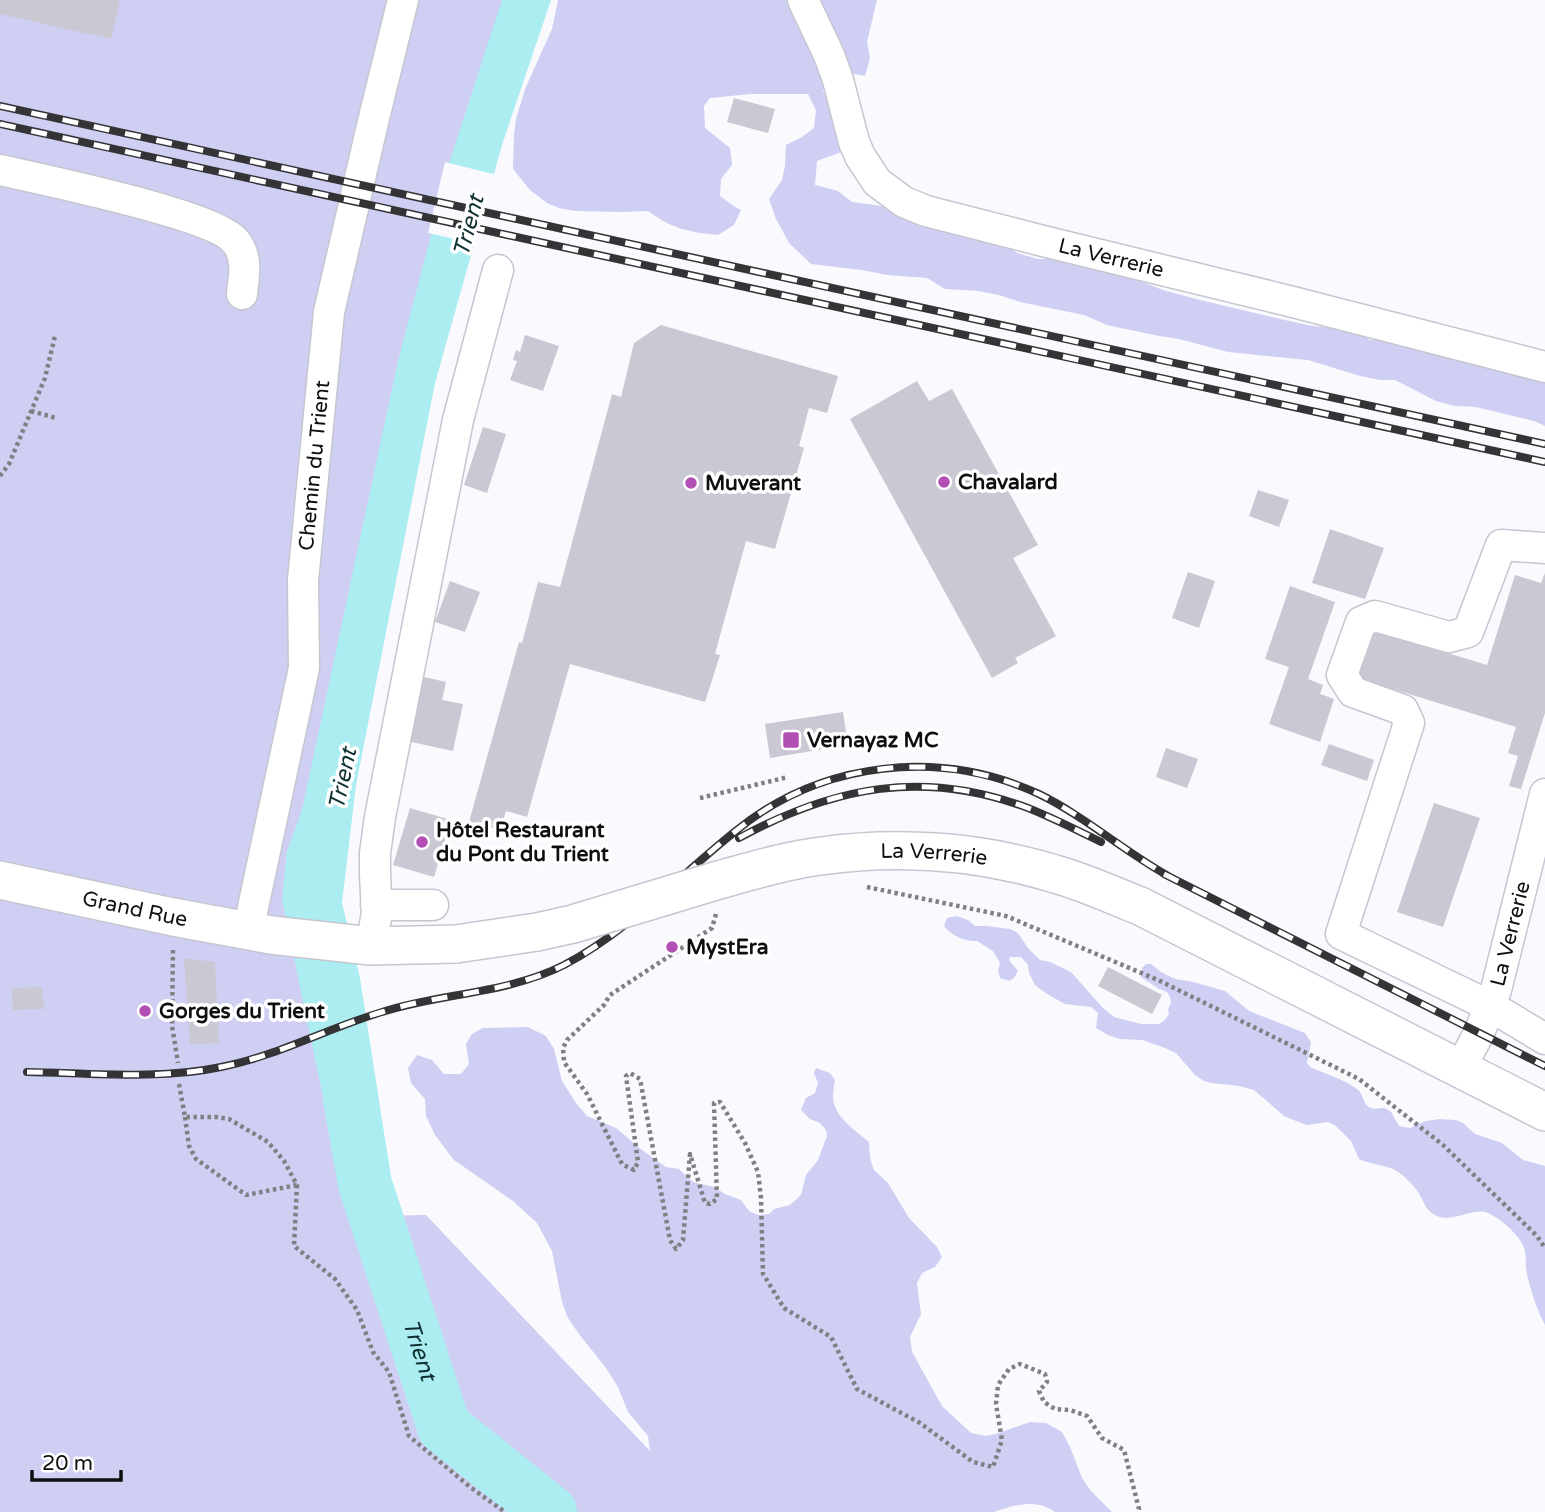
<svg xmlns="http://www.w3.org/2000/svg" width="1545" height="1512" font-family="'Varela Round',sans-serif">
	<rect width="100%" height="100%" fill="#f9f9fe"/>
	<path fill="#cfcff3" d="M0,0H537L480,169L316,902L364,1216L426,1215L650,1451L648,1436L628,1412L618,1387L606,1368L579,1334L568,1318L562,1302L552,1251L537,1223L513,1201L454,1160L435,1135L426,1116L425,1099L411,1083L408,1068L417,1055L432,1060L444,1074H461L469,1064L466,1044L472,1034L483,1028L528,1027L546,1036L554,1049L562,1081L576,1103L587,1116L616,1128L642,1150L666,1167L679,1169L693,1182L714,1187L725,1194L741,1200L749,1211L758,1215L769,1214L774,1209L790,1205L801,1195L806,1175L818,1160L827,1136L826,1130L820,1123L810,1119L801,1110L806,1098L815,1093L818,1083L814,1073L816,1068L830,1073L835,1080C834,1085 833,1092 833,1097C833,1116 856,1131 869,1142L870,1158L874,1170L888,1183L909,1218L937,1247L942,1257L935,1267L922,1273L917,1283L921,1314L910,1337L912,1352L942,1406L971,1433L986,1436L996,1434L1030,1422L1046,1423L1062,1432L1070,1447L1082,1478L1091,1491L1112,1512H1055C1036,1498 1014,1505 994,1512H0Z
		M558,0H877L867,42L870,58L865,76L854,74L824,63L823,91L835,106L844,151L817,161L815,185L838,191L852,202L882,206L904,219L932,226L1000,240L1017,253L1038,259L1076,258L1109,269L1163,290L1200,300L1289,321L1313,326L1356,330L1370,340L1390,341L1511,374L1531,376L1545,380V426L1534,421L1476,407L1455,406L1436,401L1395,380H1380L1360,376L1308,360L1228,352L1179,339L1159,336L1107,325L1084,315L1020,302L999,295L978,291L945,289L927,278L887,275L862,270L811,264L789,243L776,219L769,199L782,180L785,166L786,145L802,137L814,128L816,110L808,94H751L710,98L704,106L705,128L730,148L732,165L721,179L720,196L732,205L741,210L734,225L718,235C688,232 673,229 648,211L623,212L575,211L559,208L547,203L530,190L513,169L514,135L516,119L525,89L552,29Z
		M957,916L968,920L975,926H987L1010,929L1018,933L1028,948L1040,960L1050,962L1071,972L1102,1007L1114,1017L1141,1024H1159L1165,1020L1169,1014L1168,1009L1171,1003L1170,997L1167,992L1159,989L1141,977L1142,968L1146,964H1151L1161,972L1175,979L1193,982L1225,991L1249,1011L1305,1033L1311,1042L1307,1063L1310,1067C1326,1074 1343,1079 1357,1089C1364,1094 1362,1103 1369,1107C1374,1110 1380,1108 1385,1108L1391,1112L1399,1126L1410,1128L1426,1121L1440,1119L1456,1120L1463,1123L1475,1134L1502,1143L1523,1160L1545,1166V1325C1537,1310 1531,1292 1527,1274C1525,1266 1527,1256 1524,1248C1521,1236 1497,1215 1485,1212C1468,1209 1450,1225 1433,1214C1424,1209 1422,1195 1415,1188C1410,1182 1402,1174 1395,1170C1385,1165 1370,1164 1359,1159L1351,1141L1336,1126L1328,1122L1307,1125L1296,1121L1284,1116L1254,1090L1239,1086L1212,1083L1204,1081L1195,1075L1176,1053L1165,1048L1142,1040L1120,1039L1108,1035L1096,1028L1098,1013L1091,1007L1065,1004L1047,994L1035,985L1029,973L1028,965L1021,957H1010L1009,960L1018,971L1014,978L1009,981L1000,978L998,970L1000,963L993,951L977,941C965,942 952,936 944,926L947,918Z"/>
	<path fill="#abedf0" d="M502,0H551L502,145L435,383L356,785L342,903L360,978L389,1165L339,1174L282,900L287,851L302,810L398,361L428,247L445,176Z"/>
	<path fill="#f9f9fe" d="M445,162L497,175L477,244L428,233Z"/>
	<g fill="none" stroke-linecap="round" stroke-linejoin="round">
		<path stroke="#abedf0" stroke-width="54" id="s1" d="M350,1098L365,1184L444,1427L550,1512"/>
	</g>
	<path fill="#c9c8d3" d="M0,0H120L111,39L0,14Z
		M734,98L775,109L768,133L727,122Z
		M661,325L838,376L827,413L809,408L799,446L804,448L775,549L746,541L715,654L720,655L705,702L570,664L527,817L506,811L500,830L469,822L519,642L522,643L538,582L560,587L612,394L621,397L634,343Z
		M525,335L559,346L543,391L510,380L517,361L513,360L516,350L520,352Z
		M917,381L929,401L952,389L1038,545L1013,558L1056,636L1015,658L1018,663L992,678L850,419Z
		M483,427L506,434L487,493L464,485Z
		M1258,490L1289,500L1279,527L1249,516Z
		M1330,529L1384,548L1365,599L1312,583Z
		M1188,572L1215,581L1199,628L1172,618Z
		M1545,573V713L1521,789L1509,786L1518,756L1508,753L1516,727L1357,678L1372,630L1487,665L1515,575L1541,583Z
		M450,581L480,592L465,632L435,622Z
		M1290,586L1335,602L1308,679L1323,685L1320,694L1334,699L1320,742L1269,724L1289,667L1265,659Z
		M420,676L446,682L442,700L463,704L453,751L407,741Z
		M843,712L848,745L770,758L765,724Z
		M1329,744L1374,760L1367,781L1321,765Z
		M1166,748L1198,759L1187,788L1156,777Z
		M1434,803L1480,818L1443,927L1397,912Z
		M410,808L451,820L434,877L393,865Z
		M184,958L215,962L219,1043L190,1044Z
		M1108,967L1162,995L1152,1014L1098,986Z
		M42,987L44,1009L13,1010L12,988Z"/>
	<g fill="none" stroke-linecap="round" stroke-linejoin="round">
		<g stroke="#c6c6d1" stroke-width="33">
			<g id="minor">
				<path id="s2" d="M803,0L829,55L838,80L854,142L860,156L877,182L904,202L926,211L1043,241L1289,301L1545,367"/>
				<path d="M0,170C40,179 216,215 236,242C248,257 244,276 242,294"/>
				<path d="M1545,548L1501,545L1468,632L1449,637L1375,616L1361,622L1342,675L1353,692L1403,710L1409,723L1341,934L1490,1006L1545,1039"/>
				<path d="M376,905H433"/>
				<path id="s3" d="M248,931L304,668L303,580L329,312L373,122L403,0"/>
				<path d="M371,946L377,913L375,874V853L380,817L458,420L498,270"/>
				<path id="s4" d="M1460,1069L1479,1033L1496,990L1545,794"/>
			</g>
		</g>
		<g stroke="#c6c6d1" stroke-width="40">
			<g id="major">
				<path id="s5" d="M722,879C755,870 788,860 821,856C899,845 980,851 1055,874C1084,882 1112,895 1140,906L1545,1112"/>
				<path id="s6" d="M0,880L173,917L271,935L371,946L456,944"/>
			</g>
		</g>
		<path stroke="#808084" stroke-width="4.5" stroke-dasharray="3.5 3.5" stroke-linecap="butt" d="M31,411L56,418
			M0,476L9,464L45,378L55,336
			M700,798L788,777
			M867,887L1006,916L1158,980L1359,1079L1443,1145L1537,1236L1545,1248
			M716,914L712,928L610,995L604,1005L567,1040L563,1048L564,1062L587,1094L622,1164L634,1170L638,1162L626,1076L630,1073L640,1079L670,1240L676,1249L683,1240L690,1154L705,1203L710,1204L717,1199L714,1103L720,1102L745,1143L758,1172L761,1198L763,1274L784,1308L831,1337L857,1389L920,1423L973,1462L993,1467L1002,1440L996,1404L998,1385L1009,1369L1020,1364L1045,1374L1047,1382L1039,1391L1044,1402L1055,1409L1070,1410L1087,1416L1102,1438L1124,1450L1139,1509L1138,1512
			M173,950L172,1026L178,1063
			M179,1084L185,1117H216L229,1119L268,1142L284,1161L297,1185L294,1246L335,1279L357,1310L373,1352L389,1372L409,1436L470,1487L505,1512
			M185,1117L189,1146L196,1159L246,1195L297,1185"/>
		<use href="#minor" stroke="#fff" stroke-width="30"/>
		<use href="#major" stroke="#fff" stroke-width="37"/>
		<g stroke="#343437" stroke-width="8">
			<path id="rail" d="M0,106L1545,444
				M0,124L1545,462
				M739,838C835,786 924,769 1028,808C1053,818 1077,830 1101,842
				M1164,874L1545,1066
				M27,1072C90,1073 160,1080 221,1067C277,1056 328,1028 382,1012C441,993 507,994 564,965C629,931 680,875 737,830C822,761 940,748 1039,794C1086,817 1126,853 1172,878"/>
		</g>
		<use href="#rail" stroke="#fff" stroke-width="5" stroke-dasharray="16" stroke-linecap="butt"/>
		<g stroke="#c6c6d1" stroke-width="40" stroke-linecap="butt">
			<path id="major-bridge" d="M456,944L537,932L573,924L722,879"/>
		</g>
		<use href="#major-bridge" stroke="#fff" stroke-width="37"/>
	</g>
	<g fill="#b24fb5" stroke="#fff" stroke-width="2.5">
		<circle cx="944" cy="482" r="7"/>
		<circle cx="691" cy="483" r="7"/>
		<rect x="782" y="731" width="18" height="18" rx="3.5"/>
		<circle cx="422" cy="842" r="7"/>
		<circle cx="672" cy="947" r="7"/>
		<circle cx="145" cy="1011" r="7"/>
	</g>
	<g text-anchor="middle" dominant-baseline="central" stroke-width="7" stroke-linejoin="round" paint-order="stroke">
		<g font-size="21" fill="#0f0f12" stroke="#fff">
			<text stroke="none"><textPath href="#s2" startOffset="446">La Verrerie</textPath></text>
			<text stroke="none"><textPath href="#s3" startOffset="472">Chemin du Trient</textPath></text>
			<text stroke="none"><textPath href="#s5" startOffset="215">La Verrerie</textPath></text>
			<text stroke="none"><textPath href="#s6" startOffset="138">Grand Rue</textPath></text>
			<text stroke="none"><textPath href="#s4" startOffset="145">La Verrerie</textPath></text>
		</g>
		<g font-size="21" font-weight="bold" fill="#0f0f12" stroke="#fff" text-anchor="start">
			<text x="958" y="482">Chavalard</text>
			<text x="705" y="483">Muverant</text>
			<text x="807" y="740">Vernayaz MC</text>
			<text x="436" y="830">Hôtel Restaurant<tspan x="436" dy="24">du Pont du Trient</tspan></text>
			<text x="686" y="947">MystEra</text>
			<text x="159" y="1011">Gorges du Trient</text>
		</g>
		<g font-size="23" font-style="italic" fill="#0f3132" stroke="#fff">
			<text transform="translate(469 226) rotate(-75)">Trient</text>
			<text transform="translate(343 779) rotate(-78)">Trient</text>
			<text stroke="none"><textPath href="#s1" startOffset="262">Trient</textPath></text>
		</g>
	</g>
	<path d="M32 1470v10h89v-10" fill="none" stroke="#0f0f12" stroke-width="3.5"/>
	<text x="42" y="1470" font-size="21" fill="#0f0f12" stroke="#ffffff" stroke-width="5" paint-order="stroke">20 m</text>
</svg>
